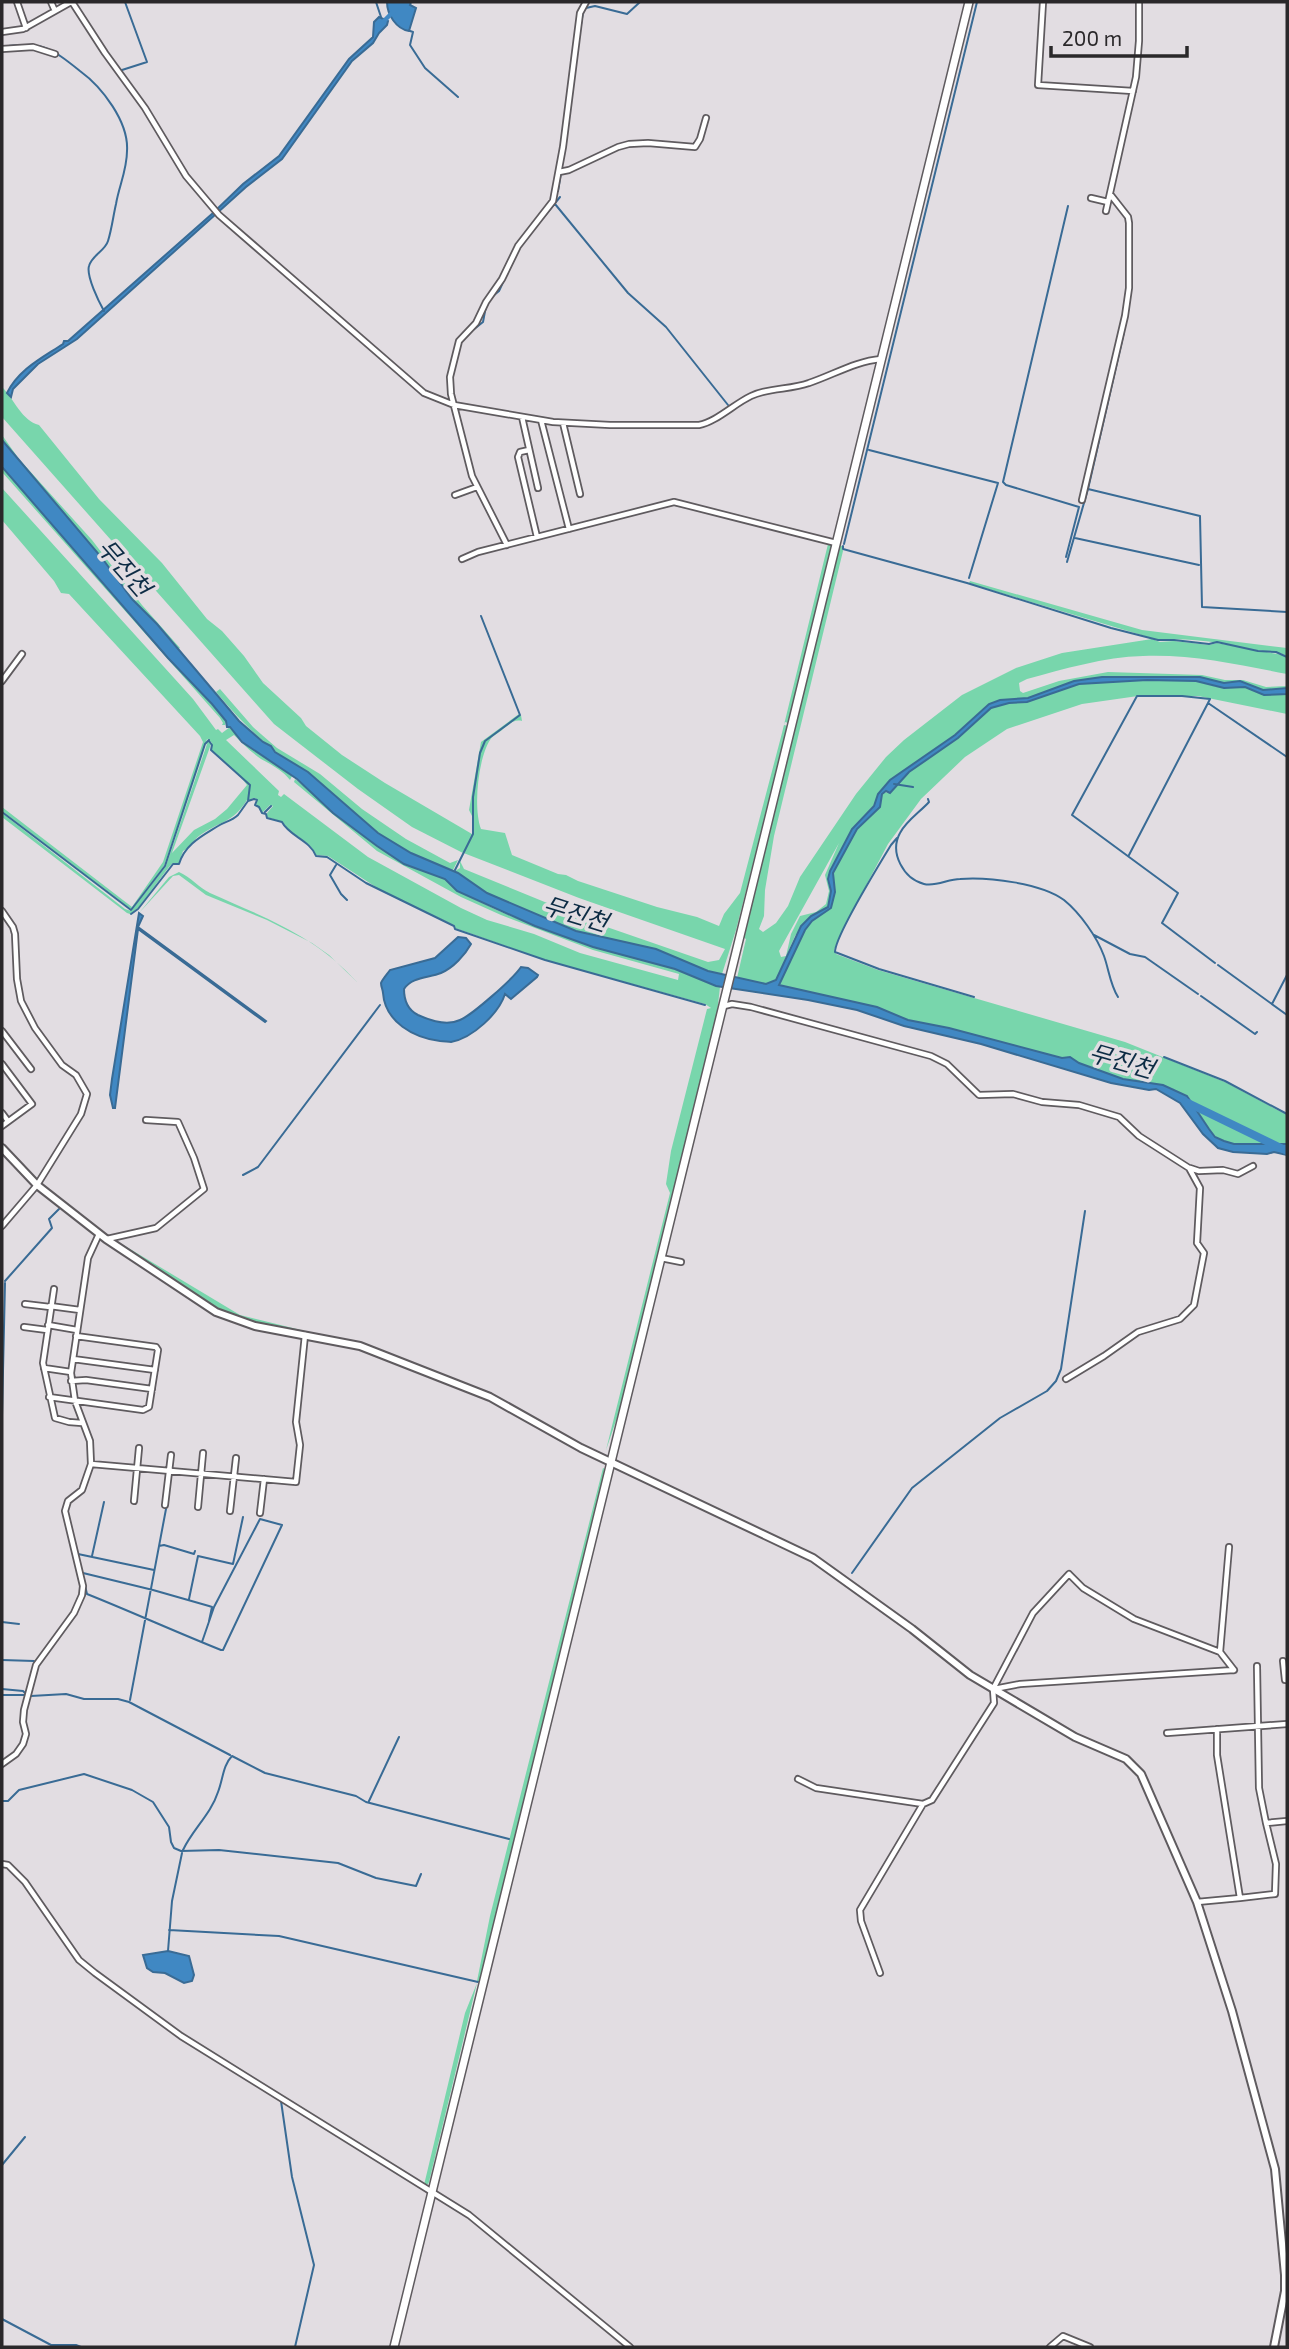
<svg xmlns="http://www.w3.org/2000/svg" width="1289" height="2349" font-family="'Exo 2','Noto Sans KR',sans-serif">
	<rect width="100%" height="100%" fill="#e2dde2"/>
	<path fill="#78d6ac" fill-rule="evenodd" d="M2,387C14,399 22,421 39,425L99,499L162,563L207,619L222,631L244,656L263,683L301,718L306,726L342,755L385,783L472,834V816L469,810L481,742L519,714V716L521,715L522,721C514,719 510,724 503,729C499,733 493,735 490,740C478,759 473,808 481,829L505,833L512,855L558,874L566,875L578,881L657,907L697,917L719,926L724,914L740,893L782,733L828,544L832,545L788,723L785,722L784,725L788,726L736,930L722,974L708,971L656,949L576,931L487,893L455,871L460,868V861L464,869L601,925L708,962L719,960L725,949L579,898L461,852L412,827L358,789L274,724L2,417Z
		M2,435L19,459L92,540L142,605L180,648L178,649L132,599L102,558L20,463L2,440Z
		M2,467L226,721L225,725H222L223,723L220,718L2,472Z
		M2,488L193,699L216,730L218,729L222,733L230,727L242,742L292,776L290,780C282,770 272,765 261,759C251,752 242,743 234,735L226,740L279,791L278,795L281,797L284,794L368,857L461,908L487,920L534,934L580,953L678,980L679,974L593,950L501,915L461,897L377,851L294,782L295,779L392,856L404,864L445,879L457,891L499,911L535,926L593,947L675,969L720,987L716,1022L620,1409L606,1450L670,1193L666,1184L671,1151L707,1009L711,1008L705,1004L545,960L455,928L454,925L385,893L328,856L316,855C310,839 290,836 283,822L267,817V813L273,806L270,805L262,813L256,804L257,800L255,798L247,800C232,824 219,821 199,836C192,841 190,848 183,851L179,863H173L169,867L138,908L130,914L127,913L2,817V813L125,909L131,911L166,866L208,741L211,744L172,853L194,830L215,819L227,809L247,785L240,776L211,750L212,743L207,739L164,866L131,909L2,811V807L132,907L163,862L203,742L200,736L69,594L61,593L54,581L2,520Z
		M838,545L842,546L843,551L774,836L765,890L764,916L759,929L763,932L776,923L788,906L800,877L856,794L886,757L904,740L962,695L1016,668L1062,653L1152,639L1160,642L1174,641L1209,645L1217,643L1283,655L1287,658V674C1240,665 1192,654 1143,656C1104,657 1064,669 1027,679L1019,683L1020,691L1023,693L1059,681L1108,672L1202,675L1225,680H1243L1266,687L1287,686V688L1262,690L1236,681L1220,683L1200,677H1102L1074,681L1028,698L1000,700L989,704L955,735L890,780L878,794L875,804L852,829L830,871L828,879L831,891L828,907L811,916L795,936L776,980L766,984L737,978L746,939L743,937ZM839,843L825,875L829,891L826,904L816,912L800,916L791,934L786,956L781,957L779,951Z
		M970,581L1142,630L1287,648V656C1276,650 1267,652 1255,650C1227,643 1188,637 1158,640L978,586L969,583Z
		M1147,680L1196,681L1218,687H1245L1261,694H1287V714L1198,696H1138L1082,704L1007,729L965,757L921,799L888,844L842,931L834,950L836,954L878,970L1125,1042L1225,1082L1287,1115V1144H1234L1224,1141L1215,1137L1209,1129L1188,1096L1163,1085L1123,1079L1079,1063L1070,1057L1063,1058L1047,1054L949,1028L908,1020L877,1007L779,985L805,930L812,921L831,908L835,892L833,873L857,829L881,804V796L883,792L889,793L909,772L958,738L991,708L1009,703L1027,702L1079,684Z
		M220,689L253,727L277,748L320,774L362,809L406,839L450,863L458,860L453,870C426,860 400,849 377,832C352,813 331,791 308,772C298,764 285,760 276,752C252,732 236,716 216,692Z
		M179,872C191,877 199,888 210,893C268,919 314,935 358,983L329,955L312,943L267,920L206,895L179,875L173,876L139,913L169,877Z
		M115,1240L240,1315L313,1333L249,1321L227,1314Z
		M603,1468L605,1469V1474L479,1982L477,1981L490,1916Z
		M477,1983L429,2182L428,2184L424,2185L465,2013Z"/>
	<path fill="#4088c3" stroke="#396b95" stroke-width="2" d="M387,2H411L410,5L416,8L409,31C396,29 387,14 387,2Z
		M379,17L388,21L387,25L379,33L373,43L352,61L282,159L246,187L77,339L38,364L13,389L11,397L7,393C19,369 42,358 63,344L64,341H68L213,213L243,184L279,156L349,59L373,37L374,22Z
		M2,440L102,558L132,599L157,624L239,721L263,742L271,746L275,752L308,772L378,833L411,853L458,873L487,893L576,931L656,949L708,971L766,984L776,980L801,926L811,916L828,907L831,891L828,879L830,871L852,829L874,806L878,794L890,780L955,735L989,704L1000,700L1028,698L1074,681L1102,677H1200L1224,683L1240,681L1263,690L1287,688V694L1264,695L1245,687L1224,688L1196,681L1147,680L1079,684L1027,702L1009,703L991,708L958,738L909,772L890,793L886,791L882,794L880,807L857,829L833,873L835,892L831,908L812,921L805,930L779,985L877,1007L908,1020L949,1028L1047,1054L1062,1058L1070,1057L1079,1063L1123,1079L1163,1085L1187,1096L1209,1129L1215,1137L1224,1141L1234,1144H1287V1155L1274,1152L1267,1154L1233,1152L1218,1148L1203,1134L1180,1103L1156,1089L1149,1090L1111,1083L981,1044L904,1026L857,1010L808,1000L716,986L675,969L593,947L535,926L457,891L445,879L404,864L377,846L333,813L297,779L242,742L230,727H227L226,721L212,704L168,658L2,467Z
		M139,913L143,916L138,927L266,1021L265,1022L138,929L115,1108H113L110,1095L112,1079Z
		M458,937L466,938L471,944C465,955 453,968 441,973C428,978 412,977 404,989C404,1000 408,1010 418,1015C431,1021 447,1026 460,1020C472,1015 513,979 521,967L528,968L538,975L537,977L511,999L505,994C499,1013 473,1038 451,1042C448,1042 444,1041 440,1041C414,1038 385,1022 383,993C383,990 381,987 381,983C382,980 388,973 390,970L435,958Z
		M168,1951L189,1956L194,1975L192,1981L184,1983L165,1973L153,1972L147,1968L143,1955Z"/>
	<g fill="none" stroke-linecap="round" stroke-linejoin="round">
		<path stroke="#396b95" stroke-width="2" d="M376,2L381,17
			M586,8L595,6L627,14L640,2
			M410,31L413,32L410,45L425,68L458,97
			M2,47C41,41 50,47 80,71C102,87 129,122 127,151C127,170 119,186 116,204C113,217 112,228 108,241C105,251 92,255 89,266C86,276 99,302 104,311
			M576,55L583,12
			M122,70L147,62L125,2
			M558,191L561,172
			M555,204L628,293L666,327L728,405
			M543,218L560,197
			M493,296L499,291L505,278
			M473,330L483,322L486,306
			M869,450L998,483L969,578
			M1088,489L1200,516L1202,607L1287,612
			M1075,538L1199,565
			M844,544L977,2
			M843,546V549L967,583L1111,628L1158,640H1174L1209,644L1217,642L1258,651L1276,652L1287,657
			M1066,557L1079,507L1006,485L1003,482L1068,206
			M1067,562L1088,489L1124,332
			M1208,703L1210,699L1182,696H1137L1072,815L1178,893L1162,923L1215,963
			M209,741L212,745L211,750L250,785L248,801
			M894,784L913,787
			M928,799L929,802C920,812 906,821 900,833C889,853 904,879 924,884C936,887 948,879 960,879C989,877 1041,883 1064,900C1080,913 1097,937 1104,956C1109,970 1110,984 1118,997
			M2,812L131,910L165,866L205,744L209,740
			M265,812L271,806
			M897,838L891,845C880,863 835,937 835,952L879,969L974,997
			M1129,855L1208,703L1287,757
			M336,865L330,875L341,894L347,900
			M455,870L473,834V797L480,753L485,741L520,715L481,616
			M131,914L138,909L170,868L173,864H179C185,844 202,836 218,826C224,822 232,821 238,815C241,811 245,805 248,801L254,799L257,800L255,805L259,807L262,813L266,814L267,818L282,822C289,836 310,840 316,856L327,857L366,883L454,926L455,929L545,960L705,1005
			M1094,935L1130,954L1145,957L1198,994
			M1218,965L1287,1015
			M1201,996L1255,1034L1257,1032
			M1272,1004L1287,975
			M1164,1057L1225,1081L1287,1114
			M243,1175L258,1167L380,1005
			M5,1281L52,1228L49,1219L59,1209
			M2,1415L5,1283
			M159,1546L164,1545L194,1554L195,1551
			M78,1554L154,1570
			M92,1556L104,1502
			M81,1569L87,1594C132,1612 176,1632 221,1650H223L282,1525L260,1519L214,1607L202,1642
			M83,1573L153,1590L209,1606L212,1607L209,1621
			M852,1573L912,1488L1000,1418L1047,1391L1056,1381L1061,1369L1085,1211
			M189,1599L198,1556L233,1564L243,1517
			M2,1622L19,1624
			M2,1660L34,1661
			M2,1689L23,1691L26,1694
			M2,1695H25
			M31,1696L66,1694L84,1699H118L129,1702L230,1755
			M130,1700L166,1509
			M2,1801H8L19,1790L84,1774L132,1790L153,1802L169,1827L171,1842L174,1848L181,1851L219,1850L338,1863L376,1878L416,1886L421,1874
			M369,1801L399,1737
			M183,1850C193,1829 211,1814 218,1792C223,1779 223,1765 232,1756L265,1773L356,1796L366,1802L509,1839
			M169,1930L279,1936L478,1982
			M168,1951L172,1901L182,1853
			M281,2101L292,2177L314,2265L295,2347
			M2,2165L25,2137
			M2,2319L51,2345H76L81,2347"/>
		<path stroke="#4088c3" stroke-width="4.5" d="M382,23L394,11V2"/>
		<path stroke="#4088c3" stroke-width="8" d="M1186,1102L1287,1151"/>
		<g stroke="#5f5b5f" stroke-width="8">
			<path id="minor" d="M17,2L26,28
				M51,2L55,11
				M72,2L105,53L145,108L186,176L219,215L424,393L454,405L553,422L610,425H699C716,422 734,404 751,396C770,387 790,390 809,383C833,375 856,361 881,359
				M1043,2L1038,85L1133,91
				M2,32L23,29L71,2
				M2,49L33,47L55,54
				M559,172L569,170L618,147L629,144L648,143L695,147L700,139L706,118
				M1091,198L1108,202
				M1106,211L1136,77L1139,41V2
				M522,417L538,488
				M541,420L569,529
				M563,423L580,494
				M529,450L520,452L518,457L537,537
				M455,495L477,487
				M1082,500L1125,316L1129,288V223L1128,217L1110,194
				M507,545L472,476L451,394L450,377L459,341L476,323L486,302L502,279L518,246L553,201L563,147L580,13L586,2
				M462,559L478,552L674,502L836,543
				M2,681L22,654
				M2,911L13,927L15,934L17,979L21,1001L35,1028L62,1065L76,1075L87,1094L81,1114L37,1185L2,1226
				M724,1006L732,1004L751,1007L931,1056L947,1064L979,1095L1013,1094L1042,1102L1079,1105L1119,1117L1139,1136L1189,1168L1200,1188L1197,1243L1204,1253L1194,1305L1180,1319L1138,1332L1104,1356L1066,1379
				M2,1031L31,1069
				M2,1064L32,1104L2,1126
				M2,1113L8,1121
				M1190,1168L1199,1171L1223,1170L1238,1174L1253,1166
				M99,1234L88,1258L71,1373L75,1401L90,1441L91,1464L296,1482L300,1445L296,1422L305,1335
				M107,1239L156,1228L204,1189L194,1158L178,1122L146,1120
				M661,1258L681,1262
				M54,1289L43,1363L55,1418L69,1422L82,1423
				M25,1304L50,1307
				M50,1306L80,1310
				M48,1325L77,1330
				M24,1327L47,1330
				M73,1359L155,1370
				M44,1368L71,1372
				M71,1381L86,1380L152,1389
				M49,1397L143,1410L149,1407L158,1350L156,1347L76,1336
				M134,1501L139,1448
				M165,1505L171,1455
				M198,1507L203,1453
				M230,1511L236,1458
				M260,1513L264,1479
				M1229,1547L1220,1652L1234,1670
				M1283,1661L1285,1680H1287
				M1257,1666L1259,1788L1266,1823L1287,1821
				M994,1689L1020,1684L1234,1670
				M1217,1729V1755L1240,1898L1275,1894L1276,1864L1266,1823
				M1167,1733L1287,1724
				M2,1764L16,1754L23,1744L26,1734L23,1722L24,1710L36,1665L74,1613L82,1595L83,1586L65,1511L68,1501L82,1490L91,1464
				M798,1779L816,1788L923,1804L932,1800L994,1703L993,1689L1033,1613L1069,1574L1083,1588L1134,1619L1220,1652
				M2,1864L8,1865L25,1882L79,1960L95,1973L181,2036L469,2215L630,2347
				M1197,1902L1240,1898
				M880,1973L861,1921L860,1910L923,1804
				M1050,2347L1063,2336L1090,2347"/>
		</g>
		<g stroke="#5f5b5f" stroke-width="10">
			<path id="secondary" d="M2,1148L37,1185L106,1239L216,1312L255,1326L360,1346L490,1397L581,1448L813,1558L912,1629L970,1675L1075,1737L1126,1759L1141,1774L1197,1902L1232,2011L1275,2169L1285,2275V2291L1274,2347"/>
		</g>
		<g stroke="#5f5b5f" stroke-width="10">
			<path id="primary" d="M394,2347L969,2"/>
		</g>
		<use href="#minor" stroke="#fff" stroke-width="4.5"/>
		<use href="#secondary" stroke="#fff" stroke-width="6"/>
		<use href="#primary" stroke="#fff" stroke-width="7"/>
	</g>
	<g text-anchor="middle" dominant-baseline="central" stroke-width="7" stroke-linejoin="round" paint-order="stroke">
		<g font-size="24" font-style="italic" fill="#0c2b44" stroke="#e2dde2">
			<text transform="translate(125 567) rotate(49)">무진천</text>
			<text transform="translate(576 913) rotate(17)">무진천</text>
			<text transform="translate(1122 1060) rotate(16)">무진천</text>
		</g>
	</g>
	<rect width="1289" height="2349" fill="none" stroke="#2a282a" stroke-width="7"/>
	<path d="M1051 46v10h136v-10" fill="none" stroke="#2a282a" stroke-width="3.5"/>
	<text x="1062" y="46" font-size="21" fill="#2a282a" stroke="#e2dde2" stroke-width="5" paint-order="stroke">200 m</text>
</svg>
